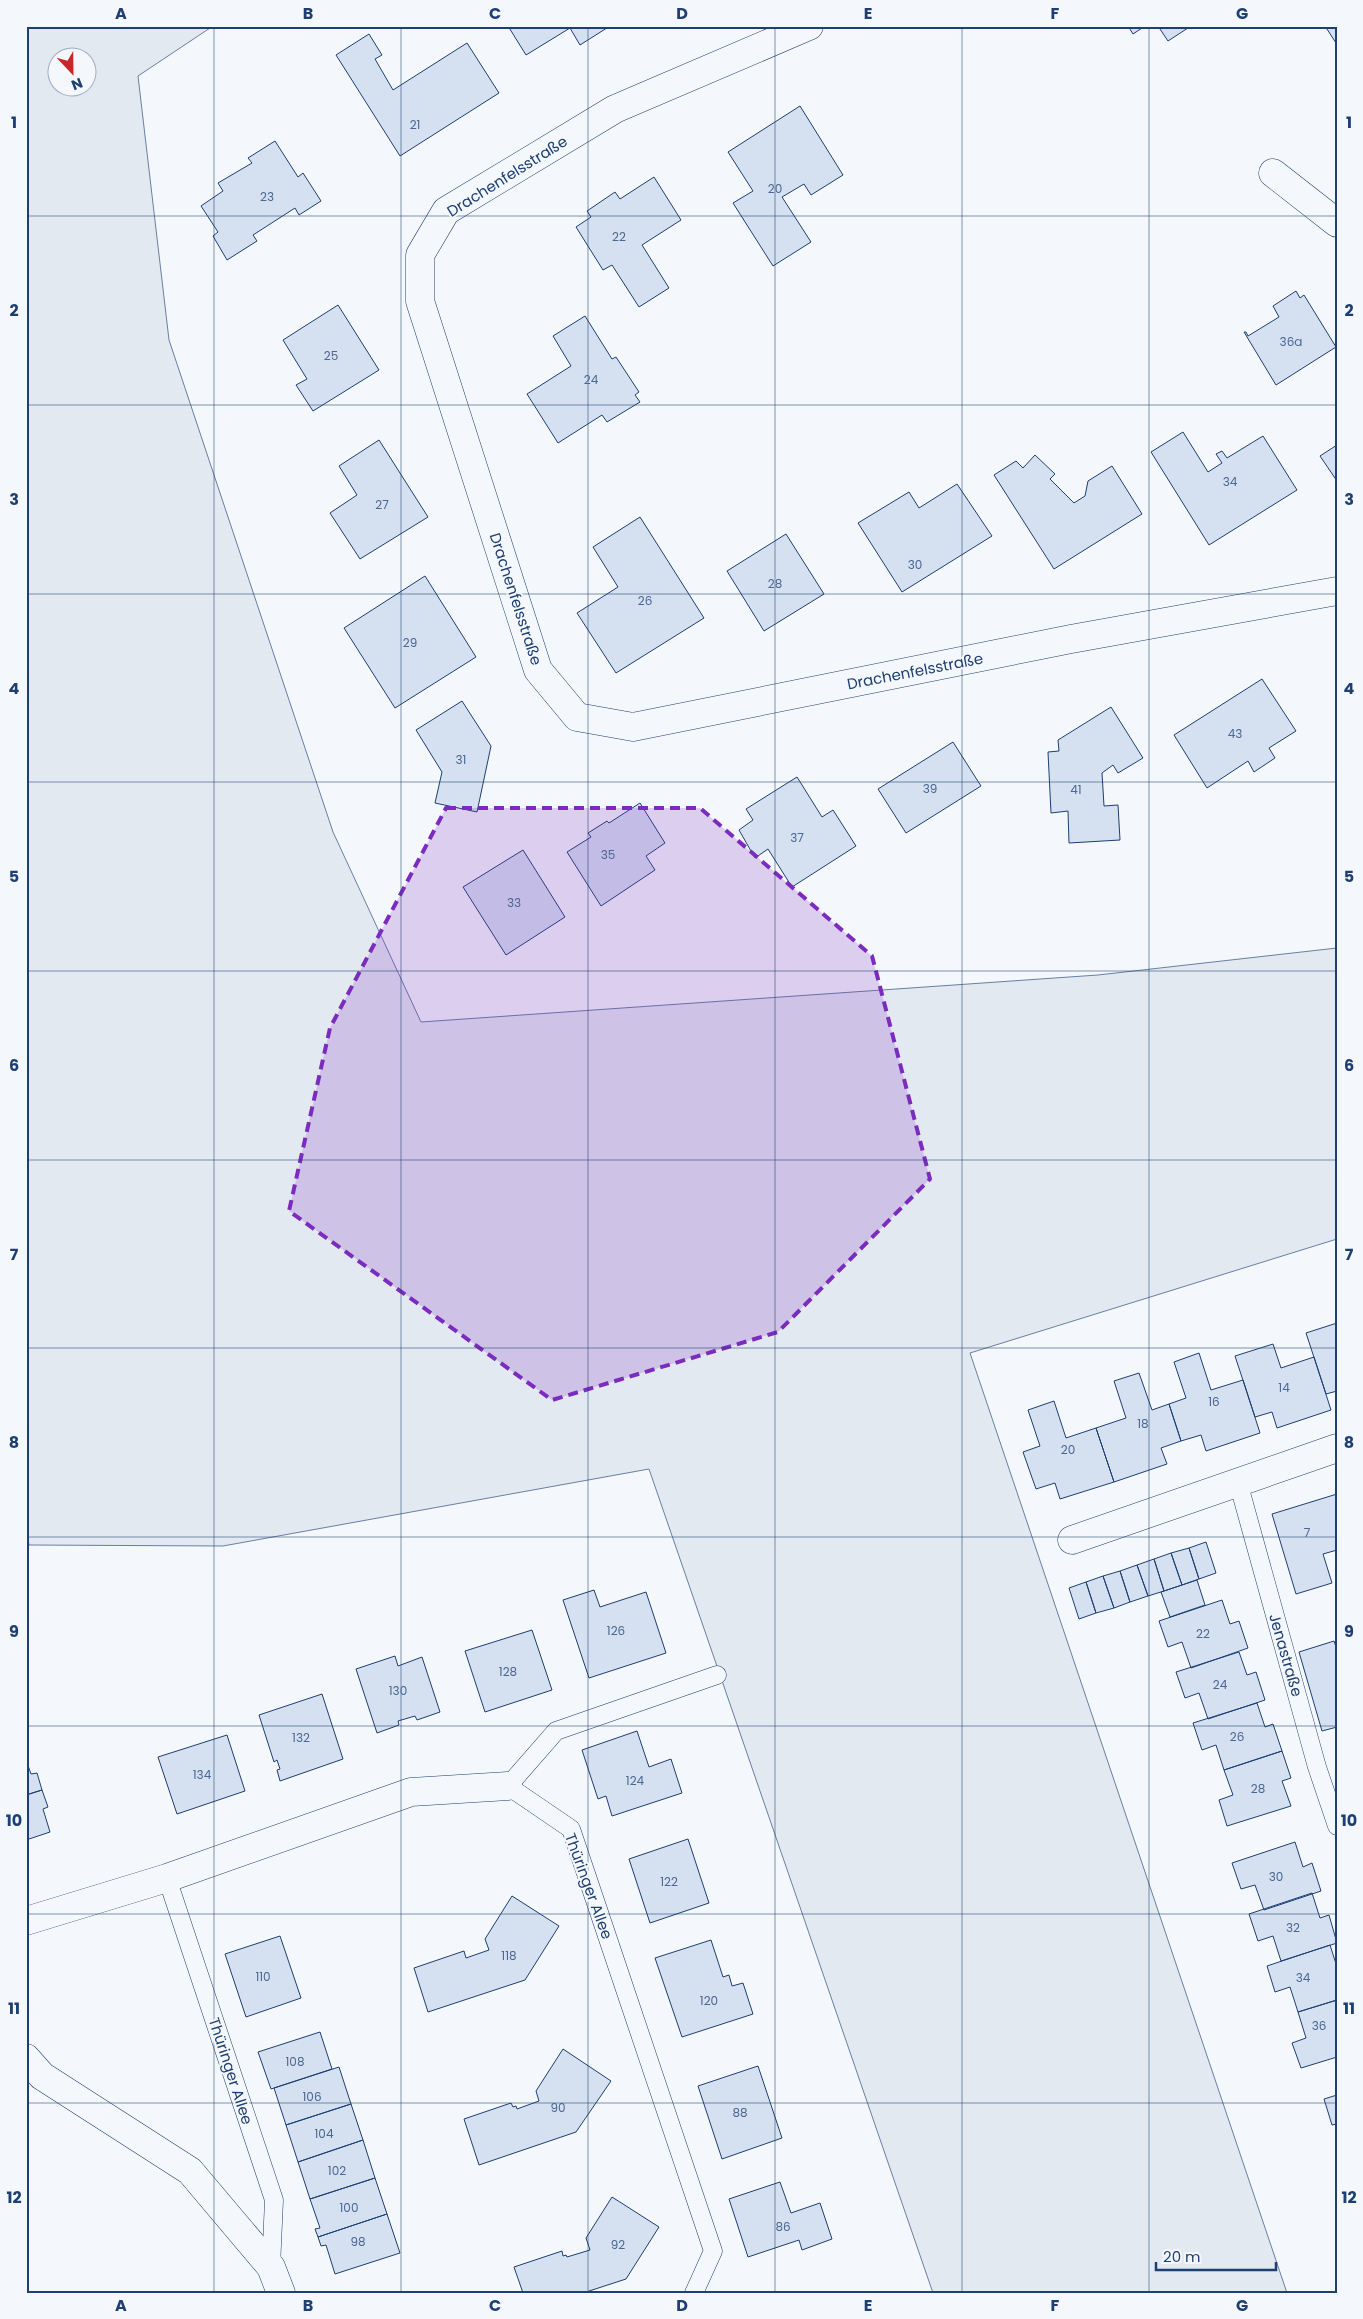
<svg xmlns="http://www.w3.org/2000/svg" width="1363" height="2319" font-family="Poppins,sans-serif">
	<rect width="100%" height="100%" fill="#f4f7fb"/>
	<path fill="#e3e9f0" stroke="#687fa3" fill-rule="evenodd" d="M26,26H213L138,76L169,340L333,832L421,1022L1098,975L1337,948V1239L970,1353L1287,2293H933L649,1469L223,1546L29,1545L26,1525ZM58,58H88V88H58Z"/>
	<path fill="#d5e0f0" stroke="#1d3f73" d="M508,26H610L580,45L570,28L526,55Z
		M1128,26H1145L1133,34Z
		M1158,26H1191L1168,41Z
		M1325,26H1337V43H1336Z
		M369,34L382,55L375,59L393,90L467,43L499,93L400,156L336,55Z
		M800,106L843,175L811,195L804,184L782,197L811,242L773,266L733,203L753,191L728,152Z
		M275,141L298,177L303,173L321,201L299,215L295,208L253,235L257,241L227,260L213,236L218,232L201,206L223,191L218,183L252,163L248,158Z
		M654,177L681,220L642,245L669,288L639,307L612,265L603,270L576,227L591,217L587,211L615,192L620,199Z
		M1296,291L1300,298L1304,295L1336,347L1276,385L1244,332H1246L1248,336L1279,317L1273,306Z
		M338,305L379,370L313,411L296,385L307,379L283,340Z
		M585,316L612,359L616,357L639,392L635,395L640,402L607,422L602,415L558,443L527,394L571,366L553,336Z
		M1183,432L1208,472L1222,463L1216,454L1222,451L1227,458L1263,436L1297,490L1209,545L1151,452Z
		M379,440L428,517L360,559L330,513L357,495L339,466Z
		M1337,445V481L1320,456Z
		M1035,455L1055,474L1050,479L1074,503L1085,496L1088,481L1112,466L1142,514L1054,569L994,475L1016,461L1023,468Z
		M957,484L992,536L902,592L858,523L909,492L919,508Z
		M640,517L704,618L616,673L577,613L618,587L593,547Z
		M786,534L824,594L764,631L727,571Z
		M425,576L476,657L395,708L344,628Z
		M1262,679L1296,731L1269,748L1275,758L1254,772L1248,761L1207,788L1174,735Z
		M462,701L491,746L477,812L435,803L442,772L416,730Z
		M1111,707L1143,758L1118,773L1113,765L1102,773L1104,806L1118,805L1120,840L1069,843L1068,811L1051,813L1048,752L1059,751L1058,740Z
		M953,742L981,786L906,833L878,789Z
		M797,777L822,817L833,810L856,846L792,887L768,849L755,858L739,830L753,820L746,809Z
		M640,803L665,843L646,856L655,870L601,906L567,852L591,837L588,833L607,821L609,823Z
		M523,850L565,917L506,955L463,887Z
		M1337,1323V1391L1326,1394L1306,1333Z
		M1273,1344L1281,1368L1314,1357L1331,1410L1277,1428L1272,1412L1255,1417L1235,1356Z
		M1199,1353L1211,1390L1243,1380L1260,1433L1206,1451L1201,1435L1181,1441L1169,1404L1186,1398L1174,1362Z
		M1139,1373L1152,1410L1169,1404L1181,1441L1161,1448L1167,1464L1114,1482L1096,1428L1126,1418L1114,1381Z
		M1054,1401L1066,1438L1096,1428L1114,1482L1060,1499L1055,1483L1036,1489L1023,1452L1040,1446L1028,1410Z
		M1337,1494V1550L1323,1554L1332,1583L1296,1594L1272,1514Z
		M1206,1542L1216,1573L1199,1579L1189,1548Z
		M1189,1548L1199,1579L1182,1585L1171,1553Z
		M1171,1553L1182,1585L1164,1591L1154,1559Z
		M1154,1559L1164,1591L1148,1596L1137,1565Z
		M1137,1565L1148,1596L1130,1602L1120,1571Z
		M1120,1571L1130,1602L1114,1608L1103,1576Z
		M1103,1576L1114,1608L1096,1613L1086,1582Z
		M1197,1580L1205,1605L1170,1617L1161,1592Z
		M1086,1582L1096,1613L1079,1619L1069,1588Z
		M594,1590L600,1607L646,1592L666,1653L589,1678L563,1600Z
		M1222,1600L1230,1624L1239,1621L1248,1648L1191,1668L1182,1642L1168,1647L1159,1621Z
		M532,1630L552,1690L485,1712L465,1651Z
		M1334,1641L1337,1650V1727L1322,1731L1299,1652Z
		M1239,1652L1247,1675L1256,1672L1265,1700L1208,1719L1199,1693L1185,1698L1176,1672Z
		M395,1656L398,1666L422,1657L440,1712L417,1720L415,1716L398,1721L399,1725L377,1733L356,1669Z
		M322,1694L343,1759L280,1781L277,1770L280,1769L277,1760L274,1762L259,1715Z
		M1257,1703L1265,1727L1273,1724L1282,1751L1224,1770L1216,1745L1202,1750L1193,1723Z
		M637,1731L649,1767L671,1759L682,1793L612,1816L606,1796L598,1799L582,1750Z
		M227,1735L245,1791L177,1814L158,1757Z
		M1282,1751L1291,1778L1282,1781L1291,1806L1227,1826L1219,1800L1233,1795L1224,1770Z
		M26,1760L31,1774L37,1773L42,1790L26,1795Z
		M42,1790L48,1807L43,1809L50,1832L26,1840V1795Z
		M688,1839L709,1903L650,1923L629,1859Z
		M1295,1842L1303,1867L1312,1863L1321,1891L1264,1910L1255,1885L1241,1889L1232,1863Z
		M1312,1893L1320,1918L1329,1915L1337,1943L1281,1961L1273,1936L1258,1941L1249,1914Z
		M512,1896L559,1926L525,1980L428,2012L414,1968L464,1951L466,1958L489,1950L485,1939Z
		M280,1936L301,1998L246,2017L225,1954Z
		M711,1940L723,1977L729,1975L732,1986L743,1983L753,2014L682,2037L655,1958Z
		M1330,1945L1337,1967V2000L1298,2012L1290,1987L1275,1992L1267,1966Z
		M1337,2000V2057L1301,2068L1292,2043L1306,2038L1298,2012Z
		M320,2032L332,2069L271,2089L258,2052Z
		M563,2049L611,2081L576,2132L479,2165L464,2119L511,2103L513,2107L516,2106L517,2109L539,2101L536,2091Z
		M758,2066L782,2138L722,2159L698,2086Z
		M339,2067L351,2104L286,2125L274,2088Z
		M1337,2095V2124L1332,2125L1324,2099Z
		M351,2104L363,2140L298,2162L286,2125Z
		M363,2140L375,2178L310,2199L298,2162Z
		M375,2178L387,2214L318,2237L315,2229L320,2228L310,2199Z
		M780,2182L791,2213L820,2203L832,2239L802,2250L799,2240L748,2257L729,2199Z
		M612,2197L659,2227L626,2279L583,2293H523L514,2267L562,2251L563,2256L566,2255L567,2257L590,2250L586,2238Z
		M387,2214L400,2253L335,2274L326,2245L321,2246L318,2237Z"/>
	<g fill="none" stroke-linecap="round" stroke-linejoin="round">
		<g stroke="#1d3f73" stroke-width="19">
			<path id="lane" d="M1238,1482L1317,1767L1337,1826
				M167,1878L274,2200L271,2267
				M694,2293L713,2251L571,1829L508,1786L556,1731L717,1675"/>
		</g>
		<g stroke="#1d3f73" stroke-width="29">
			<path id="street" d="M809,26L615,109L446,211L420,255V301L538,670L577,717L633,727L1071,639L1337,591
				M1273,173L1337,223
				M1072,1540L1337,1448
				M26,1921L167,1878L411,1792L508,1786
				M26,2058L42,2076L190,2171L271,2267L281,2293"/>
		</g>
		<use href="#lane" stroke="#f4f7fb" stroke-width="18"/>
		<use href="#street" stroke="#f4f7fb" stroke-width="28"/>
	</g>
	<path fill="#7b2cbf" fill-opacity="0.2" stroke="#7b2cbf" stroke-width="4" stroke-dasharray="10 6" stroke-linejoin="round" d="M446,808H700L872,956L930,1179L778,1332L552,1400L289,1211L330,1028Z"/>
	<path fill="none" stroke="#1d3f73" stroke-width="1" stroke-opacity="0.55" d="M214,26V2293M401,26V2293M588,26V2293M775,26V2293M962,26V2293M1149,26V2293M26,216H1337M26,405H1337M26,594H1337M26,782H1337M26,971H1337M26,1160H1337M26,1348H1337M26,1537H1337M26,1726H1337M26,1914H1337M26,2103H1337"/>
	<g text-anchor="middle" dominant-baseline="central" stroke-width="4" stroke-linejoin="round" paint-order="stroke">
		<g font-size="12" fill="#4b6792">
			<text x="415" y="124">21</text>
			<text x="775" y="188">20</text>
			<text x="267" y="196">23</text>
			<text x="619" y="236">22</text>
			<text x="1291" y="341">36a</text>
			<text x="331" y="355">25</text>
			<text x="591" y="379">24</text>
			<text x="1230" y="481">34</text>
			<text x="382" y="504">27</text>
			<text x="915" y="564">30</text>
			<text x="775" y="583">28</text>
			<text x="645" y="600">26</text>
			<text x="410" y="642">29</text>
			<text x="1235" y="733">43</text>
			<text x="461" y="759">31</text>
			<text x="930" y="788">39</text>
			<text x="1076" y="789">41</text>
			<text x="797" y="837">37</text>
			<text x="608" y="854">35</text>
			<text x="514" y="902">33</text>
			<text x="1284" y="1387">14</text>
			<text x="1214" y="1401">16</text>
			<text x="1143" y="1423">18</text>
			<text x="1068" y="1449">20</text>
			<text x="1307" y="1532">7</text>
			<text x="616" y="1630">126</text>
			<text x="1203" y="1633">22</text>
			<text x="508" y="1671">128</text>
			<text x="1220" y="1684">24</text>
			<text x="398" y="1690">130</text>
			<text x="1237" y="1736">26</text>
			<text x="301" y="1737">132</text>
			<text x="202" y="1774">134</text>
			<text x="635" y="1780">124</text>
			<text x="1258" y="1788">28</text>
			<text x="1276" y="1876">30</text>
			<text x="669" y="1881">122</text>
			<text x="1293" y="1927">32</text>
			<text x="509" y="1955">118</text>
			<text x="263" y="1976">110</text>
			<text x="1303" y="1977">34</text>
			<text x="709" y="2000">120</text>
			<text x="1319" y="2025">36</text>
			<text x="295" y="2061">108</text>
			<text x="312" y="2096">106</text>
			<text x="558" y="2107">90</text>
			<text x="740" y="2112">88</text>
			<text x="324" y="2133">104</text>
			<text x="337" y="2170">102</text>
			<text x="349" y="2207">100</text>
			<text x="783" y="2226">86</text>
			<text x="358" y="2241">98</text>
			<text x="618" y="2244">92</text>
		</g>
		<g font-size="15" fill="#1d3f73" stroke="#f4f7fb">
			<text transform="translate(507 176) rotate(-32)">Drachenfelsstraße</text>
			<text transform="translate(516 599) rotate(72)">Drachenfelsstraße</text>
			<text transform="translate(915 671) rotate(-11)">Drachenfelsstraße</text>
			<text transform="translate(1286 1655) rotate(74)">Jenastraße</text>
			<text transform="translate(589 1886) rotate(70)">Thüringer Allee</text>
			<text transform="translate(231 2071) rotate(72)">Thüringer Allee</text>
		</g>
	</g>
	<rect width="1363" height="2319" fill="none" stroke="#f4f7fb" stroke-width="55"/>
	<g transform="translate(72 72) rotate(158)"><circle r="24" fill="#f4f7fb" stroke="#9eadc5"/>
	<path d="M0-4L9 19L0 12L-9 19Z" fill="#c62828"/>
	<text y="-8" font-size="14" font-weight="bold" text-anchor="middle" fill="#1d3f73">N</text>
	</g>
	<path d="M1156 2262v8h120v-8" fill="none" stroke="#1d3f73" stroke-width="2.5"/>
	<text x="1163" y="2262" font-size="15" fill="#1d3f73" stroke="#f4f7fb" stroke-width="4" paint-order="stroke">20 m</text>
	<rect x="28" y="28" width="1308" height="2264" fill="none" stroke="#1d3f73" stroke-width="2"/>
	<g font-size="16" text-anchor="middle" font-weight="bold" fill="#1d3f73">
		<text x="121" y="19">A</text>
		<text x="308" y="19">B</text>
		<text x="495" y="19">C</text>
		<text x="682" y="19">D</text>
		<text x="868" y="19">E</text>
		<text x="1055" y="19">F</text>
		<text x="1242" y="19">G</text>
		<text x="14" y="128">1</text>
		<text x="1349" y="128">1</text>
		<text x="14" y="316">2</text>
		<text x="1349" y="316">2</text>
		<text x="14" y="505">3</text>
		<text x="1349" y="505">3</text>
		<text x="14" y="694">4</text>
		<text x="1349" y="694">4</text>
		<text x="14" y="882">5</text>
		<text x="1349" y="882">5</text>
		<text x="14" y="1071">6</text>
		<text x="1349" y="1071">6</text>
		<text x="14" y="1260">7</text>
		<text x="1349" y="1260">7</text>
		<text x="14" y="1448">8</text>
		<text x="1349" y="1448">8</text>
		<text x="14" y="1637">9</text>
		<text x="1349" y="1637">9</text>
		<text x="14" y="1826">10</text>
		<text x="1349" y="1826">10</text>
		<text x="14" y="2014">11</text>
		<text x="1349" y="2014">11</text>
		<text x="14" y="2203">12</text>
		<text x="1349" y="2203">12</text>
		<text x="121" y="2311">A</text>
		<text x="308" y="2311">B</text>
		<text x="495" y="2311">C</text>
		<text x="682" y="2311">D</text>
		<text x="868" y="2311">E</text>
		<text x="1055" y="2311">F</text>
		<text x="1242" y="2311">G</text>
	</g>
</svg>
